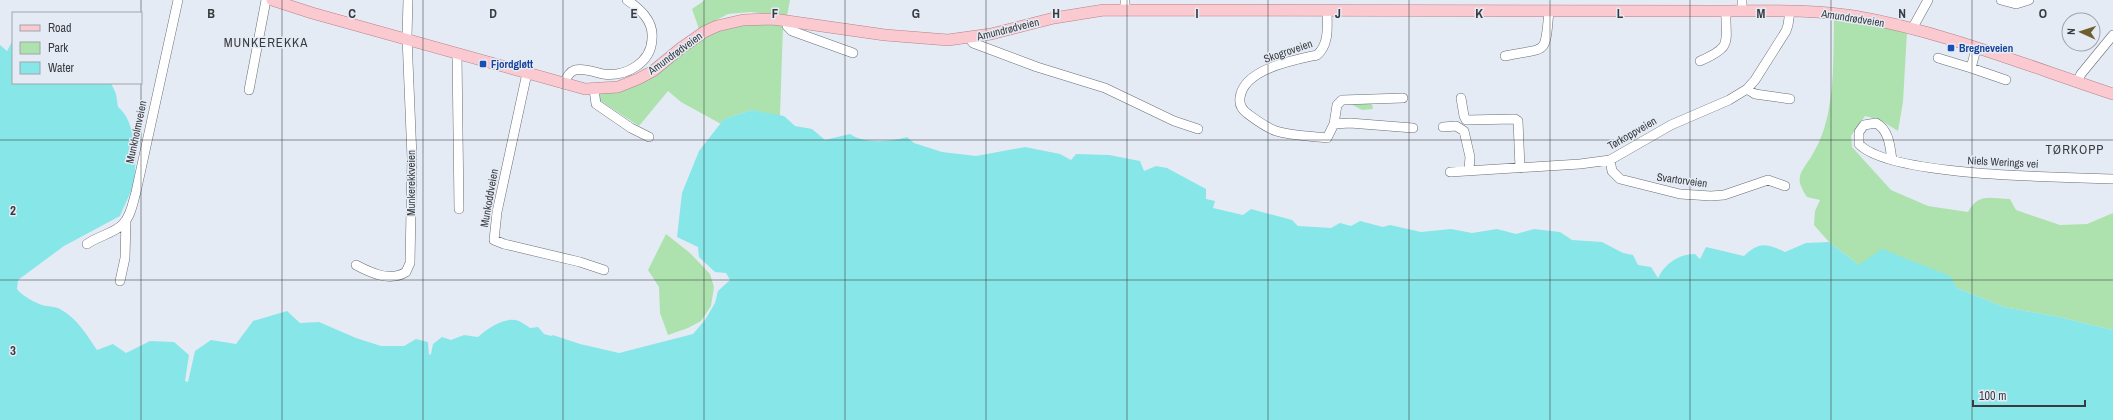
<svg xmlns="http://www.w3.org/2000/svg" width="2113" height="420" font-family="'Archivo Narrow',sans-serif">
	<rect width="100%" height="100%" fill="#e5ebf5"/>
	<path fill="#ade2ae" d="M705,0H790L787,16L750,12L728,14L699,29L692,9Z
		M1834,19L1907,32L1903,102L1898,131L1880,120L1865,116L1851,136L1852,147L1891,190L1928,206L1968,212C1979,192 1990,199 2010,199L2016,210L2060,225L2087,224L2113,213V330L2059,317L2004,307L1957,288L1859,265L1829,242L1814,225L1815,211L1820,200L1807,197C1794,178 1800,174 1811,157C1816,149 1821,138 1824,129C1835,93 1833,56 1834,19Z
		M753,22L783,26L780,116L752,110L724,119L721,124L681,102L668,91L639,126L599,100L597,92C627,92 646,82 669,64C675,59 679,53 685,49C705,34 729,27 753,22Z
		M1351,104H1372L1373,109L1362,110Z
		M666,234L690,253L710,274L714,287L711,306L701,321L688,328L668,335L660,313L659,287L648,270Z"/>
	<path fill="#87e6e8" d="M13,40V83H111L116,94L118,107C136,121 138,162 133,185C130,195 124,206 120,216L64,246L18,280L17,289C22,296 34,302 42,305C48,307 55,306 60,309C77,318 86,334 97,350L113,344L126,353L150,341L174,342L189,355L185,381L188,382L195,351L211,340L236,344L253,321L287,311L300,323L319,322L356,338L381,346H404L416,339L428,342L429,355L431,354L433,344L442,337L451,340L464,335L478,337C488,328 505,316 519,321C523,323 527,326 530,328L538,327L544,334L551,336L553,335L580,344L619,353L693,334L705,320L715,303L718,291L730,280L726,273L715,272L699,257L698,247L677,237L682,193L699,151L724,119L752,110L784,116L795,126L812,129L825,140L850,134C864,144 890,142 907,137L914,143L942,152L976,156L1025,147L1060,154L1071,160L1076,154L1109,155L1140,161L1144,171L1156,166L1167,168L1206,189V199L1215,201L1213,208L1243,215L1251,209L1292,220L1298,226L1331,228L1340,223L1351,226L1360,221L1383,227L1390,225L1421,232L1451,229L1472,233L1497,229L1516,234L1534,229L1560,232L1572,240L1602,242L1623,253L1633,255L1638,265L1651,267L1658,278C1665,264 1678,254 1695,254L1700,259L1706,247L1744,256C1759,242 1766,243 1785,252L1806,243L1829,242L1859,265L1882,249L1950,276L1957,288L2004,307L2059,317L2113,330V420H0V45L7,51Z"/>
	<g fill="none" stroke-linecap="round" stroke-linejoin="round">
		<g stroke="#686d76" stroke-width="10">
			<path id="minor" d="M2001,0L2016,4L2029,0
				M1125,9V0
				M1327,10C1327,25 1330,44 1317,55C1294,60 1243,69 1240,98C1239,105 1242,110 1248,114C1256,120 1265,127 1276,131C1292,136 1311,136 1327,138L1334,124L1337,105L1342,100L1403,98
				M1742,11V0
				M787,21V26L792,31L853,53
				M1912,29L1928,0
				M969,38L973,43L1037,67L1105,88L1174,121L1198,129
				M1976,49L1971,68L2006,80
				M457,54L459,209
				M1505,56C1548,47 1545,57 1549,10
				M1938,58L1971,68
				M1700,61C1734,46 1725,43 1726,11
				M527,73L497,212L494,240L504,244L580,262L604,270
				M2077,82L2081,74L2113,35
				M564,84C566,78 569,72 575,70C585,68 594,72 603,74C626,77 651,63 652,39C654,21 640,9 627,0
				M594,89L596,104L631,128L649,137
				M1747,89L1755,94L1790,99
				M249,90L266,0
				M1461,98L1464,116L1466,120L1515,119L1518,121L1520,168
				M1334,124L1350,123L1413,128
				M1443,127L1456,126L1464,131L1470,157L1469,169
				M1610,160L1612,171L1620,179L1680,194L1711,196L1724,195L1768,180L1785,186
				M1892,160C1890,146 1889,130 1876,123L1864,125L1859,132V144C1889,177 2064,177 2113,179
				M1450,172L1580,164L1610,160L1671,125L1729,100L1747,89L1755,80L1786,31L1788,25L1790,11
				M87,244C98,236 115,233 123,224C131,216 133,202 136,192L178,0
				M356,265C371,273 390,282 406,272L410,263L412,158L407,37L408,0
				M120,281L125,258L126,221"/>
		</g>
		<g stroke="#b58188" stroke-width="12">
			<path id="major" d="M272,0L312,13L585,89L618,87L638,79L653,71L681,48L704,32L717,26L743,20L773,19L885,35L948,40L991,34L1054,18L1104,10L1726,11C1769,11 1812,9 1854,16C1942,31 2028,66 2113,94"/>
		</g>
		<use href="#minor" stroke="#fff" stroke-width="9"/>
		<use href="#major" stroke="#fbcad0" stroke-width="11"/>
	</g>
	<path fill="none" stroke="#393b3f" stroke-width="1" stroke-opacity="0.55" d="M141,0V13M282,0V420M423,0V420M563,0V420M704,0V420M845,0V420M986,0V420M1127,0V420M1268,0V420M1409,0V420M1550,0V420M1690,0V420M1831,0V420M1972,0V420M141,83V420M0,140H2113M0,280H2113"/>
	<g fill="#1a4fb4" stroke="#e5ebf5" stroke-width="1.5">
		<rect x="1947" y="44" width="8" height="8" rx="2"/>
		<rect x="479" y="60" width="8" height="8" rx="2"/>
	</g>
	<g text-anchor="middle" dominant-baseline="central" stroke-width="3" stroke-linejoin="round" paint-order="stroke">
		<g font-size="11" fill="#393b3f" stroke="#e5ebf5">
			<text transform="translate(1853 18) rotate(9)">Amundrødveien</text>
			<text transform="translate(1008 29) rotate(-14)">Amundrødveien</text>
			<text transform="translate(1288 51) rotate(-19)">Skogroveien</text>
			<text transform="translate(675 53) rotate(-36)">Amundrødveien</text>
			<text transform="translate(136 132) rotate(-78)">Munkholmveien</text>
			<text transform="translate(1632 133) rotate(-30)">Tørkoppveien</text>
			<text transform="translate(2003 162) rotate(3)">Niels Werings vei</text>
			<text transform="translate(1682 180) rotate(8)">Svartorveien</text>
			<text transform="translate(411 183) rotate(-90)">Munkerekkveien</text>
			<text transform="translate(489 198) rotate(-80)">Munkoddveien</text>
		</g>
		<g font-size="11" font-weight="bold" fill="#164399" stroke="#e5ebf5" text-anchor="start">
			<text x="1959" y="48">Bregneveien</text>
			<text x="491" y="64">Fjordgløtt</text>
		</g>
		<g font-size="13" letter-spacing="1" fill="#393b3f" stroke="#e5ebf5">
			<text x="266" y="42">MUNKEREKKA</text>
			<text x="2075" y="149">TØRKOPP</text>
		</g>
	</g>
	<g font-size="13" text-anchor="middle" font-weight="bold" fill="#393b3f" stroke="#e5ebf5" stroke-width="3" stroke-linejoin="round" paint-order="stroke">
		<text x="211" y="18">B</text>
		<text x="352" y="18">C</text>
		<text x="493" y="18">D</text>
		<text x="634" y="18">E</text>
		<text x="775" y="18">F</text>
		<text x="916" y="18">G</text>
		<text x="1056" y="18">H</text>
		<text x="1197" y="18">I</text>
		<text x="1338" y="18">J</text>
		<text x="1479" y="18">K</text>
		<text x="1620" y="18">L</text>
		<text x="1761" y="18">M</text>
		<text x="1902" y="18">N</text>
		<text x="2043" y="18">O</text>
		<text x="13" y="215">2</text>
		<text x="13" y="355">3</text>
	</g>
	<rect x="12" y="12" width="130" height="72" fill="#e5ebf5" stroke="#a0a5ac"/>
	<rect x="20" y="25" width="20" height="6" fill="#fbcad0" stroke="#a0a5ac"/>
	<text x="48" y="32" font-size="12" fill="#393b3f">Road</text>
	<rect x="20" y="42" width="20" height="12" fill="#ade2ae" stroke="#a0a5ac"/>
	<text x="48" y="52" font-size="12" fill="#393b3f">Park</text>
	<rect x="20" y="62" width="20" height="12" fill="#87e6e8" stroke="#a0a5ac"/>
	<text x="48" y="72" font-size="12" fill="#393b3f">Water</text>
	<g transform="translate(2081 32) rotate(273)"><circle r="19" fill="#e5ebf5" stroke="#a0a5ac"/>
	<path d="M0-3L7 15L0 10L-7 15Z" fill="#6f5f2d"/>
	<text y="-6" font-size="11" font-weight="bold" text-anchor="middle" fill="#393b3f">N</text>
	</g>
	<path d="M1973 400v6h112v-6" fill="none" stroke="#393b3f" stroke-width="2"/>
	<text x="1979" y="400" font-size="12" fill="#393b3f" stroke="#e5ebf5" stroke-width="3" paint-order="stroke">100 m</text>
</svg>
